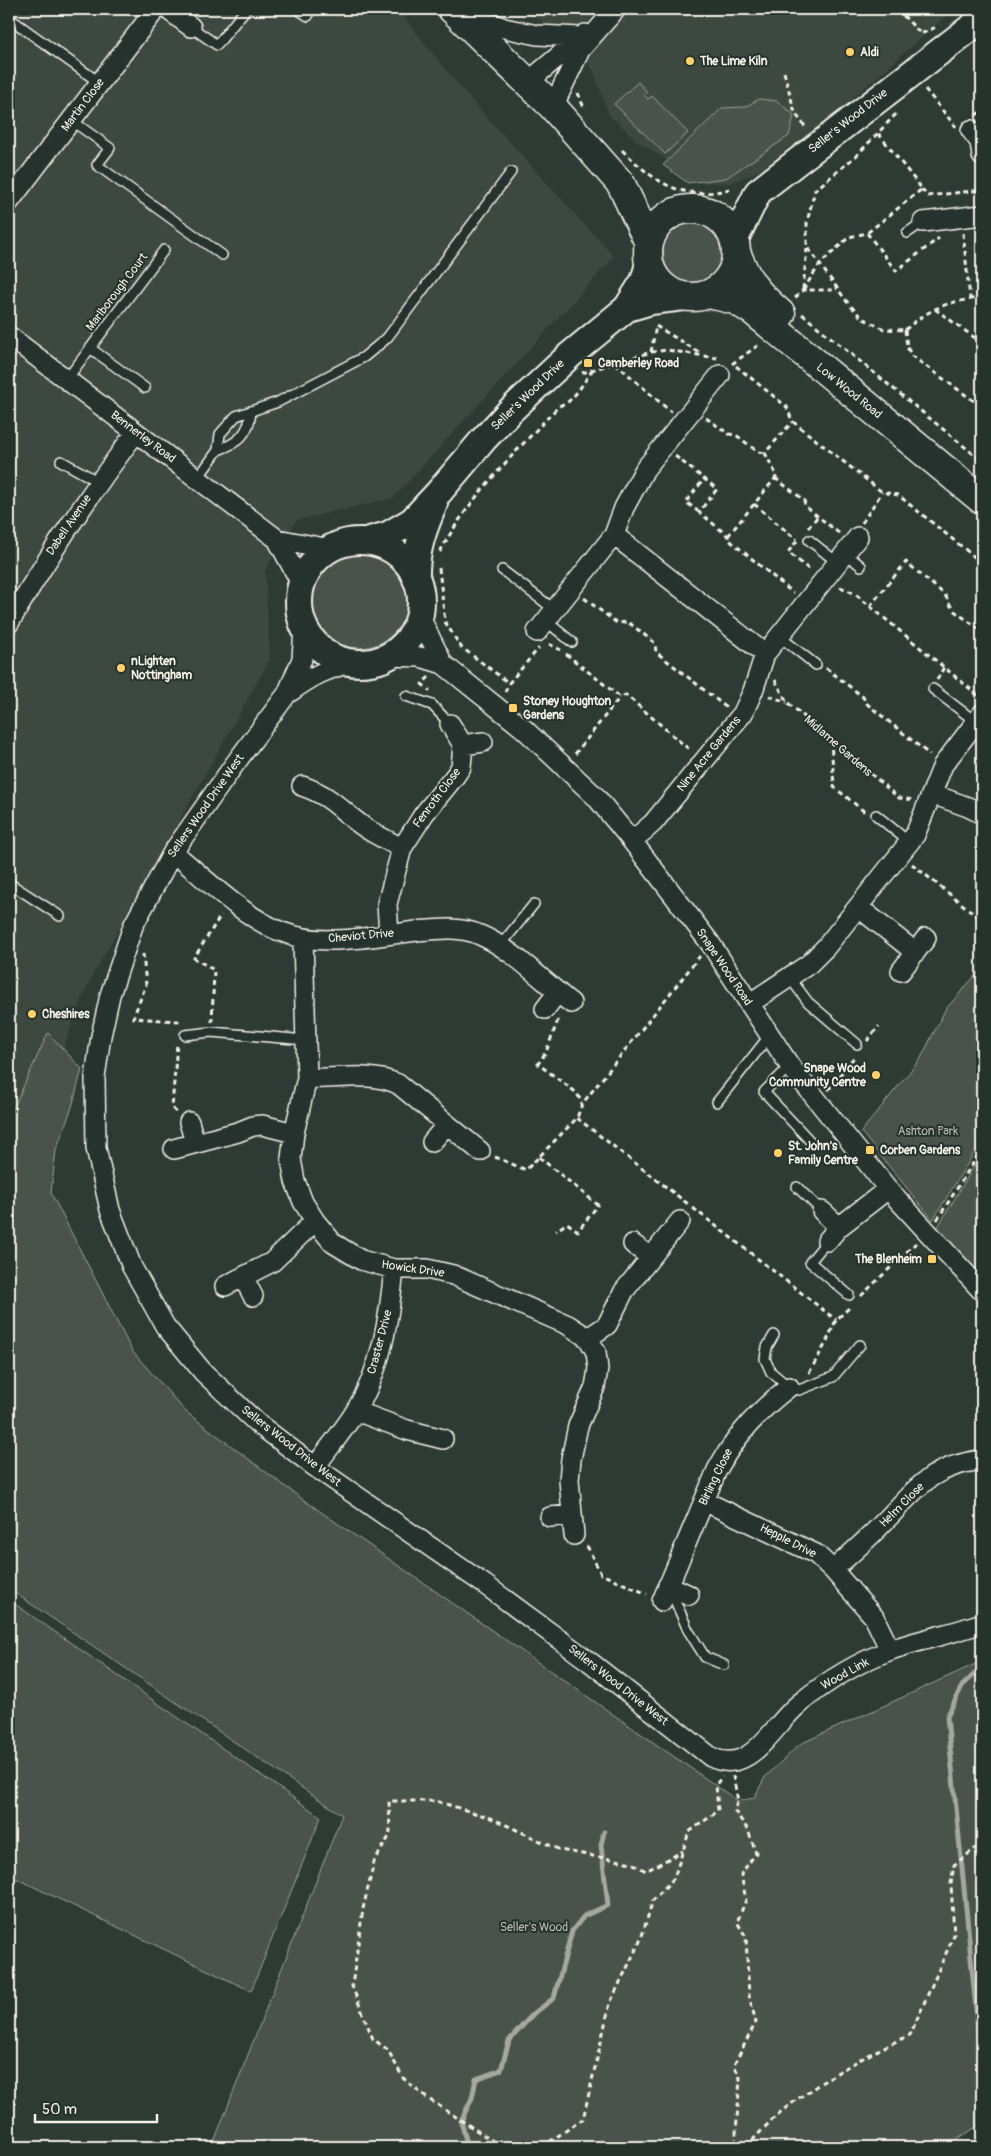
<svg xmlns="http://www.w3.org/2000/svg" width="991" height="2156" font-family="Pangolin,sans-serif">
	<rect width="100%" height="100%" fill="#2e3b34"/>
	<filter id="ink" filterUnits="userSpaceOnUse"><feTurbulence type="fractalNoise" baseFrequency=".02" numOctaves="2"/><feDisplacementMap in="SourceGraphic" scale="10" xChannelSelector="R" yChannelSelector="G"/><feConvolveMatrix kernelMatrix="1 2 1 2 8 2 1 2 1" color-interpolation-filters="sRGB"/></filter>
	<g filter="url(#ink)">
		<path fill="#3c4841" d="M9,9H397L465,93L614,257L393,498L297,520L265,570L270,659L88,984L51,1079L9,1158Z
			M521,9H954L780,162L730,183H703L640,143L609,115L593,69L558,31Z"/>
		<path fill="#48524c" stroke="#9ea29a" d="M638,82L647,92L644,95L648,99L652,96L688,133L665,154L614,104Z
			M759,99L777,101L794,115L789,136L726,178L688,183L663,165L722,108L745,107Z
			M663 253a30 30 0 1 1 60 0a30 30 0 1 1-60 0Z
			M310 599a49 49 0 1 1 98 0a49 49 0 1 1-98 0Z
			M982,968V1140L933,1220L861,1132L921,1058L945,1010Z
			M48,1033L82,1069L72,1107L56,1150L51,1193L132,1351L186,1412L298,1496L738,1801L754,1798L765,1777L800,1744L982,1661V2123L946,2147H219L213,2144L342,1815L9,1589V1118Z
			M982,1153V1276L936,1230Z
			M9,1600L321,1817L251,1991L9,1875Z"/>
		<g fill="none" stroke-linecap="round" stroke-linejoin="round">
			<path stroke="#a4a8a0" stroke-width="5" d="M982,1667L962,1686L947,1717L982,2069
				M465,2147L467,2144L461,2121L472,2098L476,2079L501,2070L509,2041L532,2015L554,1998L572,1931L584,1916L608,1905L601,1845L604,1832"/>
			<g stroke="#f4f1e8" stroke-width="12">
				<path id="lane" d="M297,9L308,16
					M543,9H550
					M9,18L100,83
					M191,27L217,45L246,9
					M71,120L110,148L97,165L222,255
					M907,233L923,222
					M90,348L145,388
					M67,379L164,250
					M218,450C238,443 249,434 251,412
					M61,461L99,482
					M198,478L218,450L220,434L236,416L278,402L364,357L387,338L511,172
					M809,540L838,563
					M845,553L861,566
					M502,570L555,610
					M546,621L572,642
					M779,636L816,665
					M933,689L976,722
					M406,696L432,705L450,724
					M876,815L909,842
					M9,883L60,916
					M500,946L534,904
					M790,978L808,1002L857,1044
					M185,1035L211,1032L306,1040
					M790,1066L764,1092L813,1144
					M717,1102L770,1035
					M797,1187L822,1211
					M827,1241L810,1262L849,1295
					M774,1335L767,1347L765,1359L771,1372L789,1387L799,1390L833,1377L860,1345
					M669,1587L688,1630L705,1657L724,1665"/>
			</g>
			<g stroke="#f4f1e8" stroke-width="22">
				<path id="street" d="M167,9L191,27
					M458,9L504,28L537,35L581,37
					M528,82L585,34
					M553,107L580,50L616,9
					M971,130L980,142L982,156
					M9,202L156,9
					M923,222L982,215
					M9,336L277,539L302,585
					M614,535L765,654
					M277,539L330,549
					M419,615L443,664
					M9,623C48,556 90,493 136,432
					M304,627L302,659L287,694L234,765L173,852L133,926L110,995L101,1036L95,1077L96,1148L110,1210L132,1267L165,1326L203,1372L257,1423L315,1467L484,1584L590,1662L711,1757C751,1777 773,1724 800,1703C827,1681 858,1662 891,1650C921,1639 952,1634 982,1623
					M537,632L614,535L624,508L645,469L720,375
					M387,656L420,657L443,664L524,729L596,797L632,841L710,943L790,1066L888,1189L982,1291
					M290,692C312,676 326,669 353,662
					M463,745L483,742
					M302,786C335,797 342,813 367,829C378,836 390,842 402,848
					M932,794L968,807L982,814
					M632,841L653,823L743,713L753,691L765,654L858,537
					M173,852C203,877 246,919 282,932C323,948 374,936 417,931C438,929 460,926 480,935C511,948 544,982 571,1003
					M858,907L915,952
					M389,934L387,904L402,848L424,814L455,776L461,767L463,745L450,724
					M303,938L307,1078L294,1133L291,1159L295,1181L303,1202L315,1221L333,1243L361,1260L394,1269H427L453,1275L568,1325L588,1338L596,1352L598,1369L595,1387L578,1426L571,1459L569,1480L574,1535
					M901,971L926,938
					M749,1004L809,964L826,947L915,835L943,765L982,714
					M545,1009L558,992
					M307,1078C337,1080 369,1071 398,1084L480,1151
					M189,1122L195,1143
					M432,1142L447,1124
					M174,1149L238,1132L253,1126L262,1125L294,1133
					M822,1211L839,1227
					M827,1241L839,1227L888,1189
					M633,1244L650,1257
					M243,1277L253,1296
					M225,1286L272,1262L315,1221
					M588,1338L607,1325L624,1291L680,1221
					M356,1411L407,1430L443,1439
					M315,1467C328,1449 343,1431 355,1412C382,1369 389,1318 394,1269
					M704,1501L816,1554L833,1570L874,1617L890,1650
					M550,1517L572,1515
					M833,1570C849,1555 866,1541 881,1525C916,1490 929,1466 982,1460
					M668,1585L689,1595
					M662,1601L717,1470C735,1436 759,1410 789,1387"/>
			</g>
			<g stroke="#f4f1e8" stroke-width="30">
				<path id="secondary" d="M734,241L758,192L982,19
					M627,308L651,301L684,297
					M366,541L388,535L412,521L439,492L483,440L511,410L570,355L627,308L644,281L649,264
					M299 602a61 61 0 1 1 122 0a61 61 0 1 1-122 0Z
					M416,579C415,551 423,530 434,504"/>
			</g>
			<g stroke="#f4f1e8" stroke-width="31">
				<path id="primary" d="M452,9L553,107L621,184L649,243
					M648 253a44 44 0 1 1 88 0a44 44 0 1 1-88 0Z
					M736,252C748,283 756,292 781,314
					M709,294L735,300L753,311L982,500"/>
			</g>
			<path stroke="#f4f1e8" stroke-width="3" stroke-dasharray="5 4" stroke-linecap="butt" d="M897,9L921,34L936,27
				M784,72L795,113L807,129
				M925,89L956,127
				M578,93L584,108
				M896,114L857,155L815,190L807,222V247L848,303L862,318L884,329L905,330
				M976,115L982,111
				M622,150C655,182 681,202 730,189
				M922,189L927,196L982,190
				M867,233L896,271L939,238
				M963,233L970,299
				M803,289L807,248
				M803,290L820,264L849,237L867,233L922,189L878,133
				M795,298L803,290H837
				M935,309L982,343
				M802,314L982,461
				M656,326L702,354
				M905,330L907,347L912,356L978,404L982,423
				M905,330C931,307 949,301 982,298
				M651,352L656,326
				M615,363L671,412
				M732,364L760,344
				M736,366L787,407L792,421L882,492L898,495L982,563
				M582,373L651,352L667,350L717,358
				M706,418L729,434L736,435L758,452L765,453
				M675,456L717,489L699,512L728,536V539L793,593
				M775,478L804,500L805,506L840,534
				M754,504L797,540
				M699,512L686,502L704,479
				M862,523L882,492
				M808,528L818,516
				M728,536L777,476L765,453L792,422
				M797,541L788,552L811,571
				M440,552C469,497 514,454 556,409C559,405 565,404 569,401C578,393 585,380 592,371
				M439,568L445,622L461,647L509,683
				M840,587L854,593L980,697
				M584,598L617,623L628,622L655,643L656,652L727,708
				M870,606L906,562L945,595L953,610L982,631
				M549,644L561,650
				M566,654L620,697L626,695L691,751
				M826,668L863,697L866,703L930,755
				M429,677L422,684L430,691
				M775,680L787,702L899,798L913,800
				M937,680L944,667
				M505,692L509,683L539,648
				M769,696L787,702
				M831,740L834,787L866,813
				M575,754L620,697
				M912,864L982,920
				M143,954L146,985L133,1018L178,1021V1026
				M558,1020L546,1052L538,1064L577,1093L582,1104
				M212,1022L214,970L194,958L221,915
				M867,1041L879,1026
				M828,1090L855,1056
				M176,1112L172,1108L177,1043
				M577,1118L688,1204
				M495,1157L526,1170L577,1118L582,1104L700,956
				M539,1157L598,1205L578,1231L567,1223L556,1231
				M693,1208L836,1320
				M937,1220L982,1149
				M861,1296L916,1243
				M809,1373L826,1343L836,1320L850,1307
				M587,1546L601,1574L647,1594
				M733,1776L738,1801L734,1810L748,1830L756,1853L741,1874L746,1900L737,1922L746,1937L749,1996L756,2022L734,2065L740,2078L735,2147
				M502,2147L424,2096L403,2078L388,2050L373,2039L352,1986L363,1909L374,1862L390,1835L389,1801H436L491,1818L560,1850L632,1863L646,1871L683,1851
				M542,2147L583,2119L610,2003L641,1939L653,1900L674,1878L689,1832L718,1811L716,1785L722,1776
				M746,2147C759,2134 772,2118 787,2107C825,2078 867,2054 910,2035L954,1935L951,1884L954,1865L982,1843"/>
			<use href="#lane" stroke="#26332d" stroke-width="9"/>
			<use href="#street" stroke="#26332d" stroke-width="19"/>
			<use href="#secondary" stroke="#26332d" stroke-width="26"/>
			<use href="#primary" stroke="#26332d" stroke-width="28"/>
		</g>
	</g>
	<g fill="#ffd166" stroke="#26332d" stroke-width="2">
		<circle cx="850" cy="52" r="5"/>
		<circle cx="690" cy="61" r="5"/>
		<rect x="583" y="358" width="10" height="10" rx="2.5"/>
		<circle cx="121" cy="668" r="5"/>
		<rect x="508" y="703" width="10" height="10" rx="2.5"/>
		<circle cx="32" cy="1014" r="5"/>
		<circle cx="876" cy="1075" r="5"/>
		<rect x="865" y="1145" width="10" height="10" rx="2.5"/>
		<circle cx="778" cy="1153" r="5"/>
		<rect x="927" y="1254" width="10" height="10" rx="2.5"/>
	</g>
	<g text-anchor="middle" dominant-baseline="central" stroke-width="4" stroke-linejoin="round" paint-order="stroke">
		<g font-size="12" font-weight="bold" fill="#f4f1e8" stroke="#26332d" text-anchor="start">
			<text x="860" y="52">Aldi</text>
			<text x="700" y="61">The Lime Kiln</text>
			<text x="598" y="363">Camberley Road</text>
			<text x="131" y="661">nLighten<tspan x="131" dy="14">Nottingham</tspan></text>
			<text x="523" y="701">Stoney Houghton<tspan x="523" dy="14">Gardens</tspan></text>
			<text x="42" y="1014">Cheshires</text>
			<text x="866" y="1068" text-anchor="end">Snape Wood<tspan x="866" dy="14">Community Centre</tspan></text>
			<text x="788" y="1146">St. John's<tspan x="788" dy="14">Family Centre</tspan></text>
			<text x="880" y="1150">Corben Gardens</text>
			<text x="922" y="1259" text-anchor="end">The Blenheim</text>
		</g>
		<g font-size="12" fill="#f4f1e8" stroke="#26332d">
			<text transform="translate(83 105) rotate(-53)">Martin Close</text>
			<text transform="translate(848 121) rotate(-38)">Seller's Wood Drive</text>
			<text transform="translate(117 292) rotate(-53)">Marlborough Court</text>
			<text transform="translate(849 391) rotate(39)">Low Wood Road</text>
			<text transform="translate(528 395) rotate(-44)">Seller's Wood Drive</text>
			<text transform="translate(143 437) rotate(37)">Bennerley Road</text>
			<text transform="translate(69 525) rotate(-56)">Dabell Avenue</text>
			<text transform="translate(838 746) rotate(41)">Midlame Gardens</text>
			<text transform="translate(709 754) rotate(-51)">Nine Acre Gardens</text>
			<text transform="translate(437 798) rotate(-53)">Fenroth Close</text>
			<text transform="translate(206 806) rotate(-55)">Sellers Wood Drive West</text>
			<text transform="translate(361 936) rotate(-5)">Cheviot Drive</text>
			<text transform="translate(724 967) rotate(56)">Snape Wood Road</text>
			<text transform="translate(413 1269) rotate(8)">Howick Drive</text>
			<text transform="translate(380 1342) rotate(-75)">Craster Drive</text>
			<text transform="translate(291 1446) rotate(38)">Sellers Wood Drive West</text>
			<text transform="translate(716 1477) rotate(-64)">Birling Close</text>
			<text transform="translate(902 1505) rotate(-45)">Helm Close</text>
			<text transform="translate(788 1541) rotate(27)">Hepple Drive</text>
			<text transform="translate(845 1674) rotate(-29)">Wood Link</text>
			<text transform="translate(618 1685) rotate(38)">Sellers Wood Drive West</text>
		</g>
		<g font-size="12" fill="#b8b9b1" stroke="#26332d">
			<text x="928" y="1131">Ashton Park</text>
			<text x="534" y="1927">Seller's Wood</text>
		</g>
	</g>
	<rect width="991" height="2156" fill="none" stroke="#26332d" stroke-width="30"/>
	<rect x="15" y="15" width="961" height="2126" fill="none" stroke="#f4f1e8" stroke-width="2" filter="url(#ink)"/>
	<path d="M35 2114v8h122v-8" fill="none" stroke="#f4f1e8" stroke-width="2.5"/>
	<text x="42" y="2114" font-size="15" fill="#f4f1e8" stroke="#26332d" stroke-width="4" paint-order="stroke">50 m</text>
</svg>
